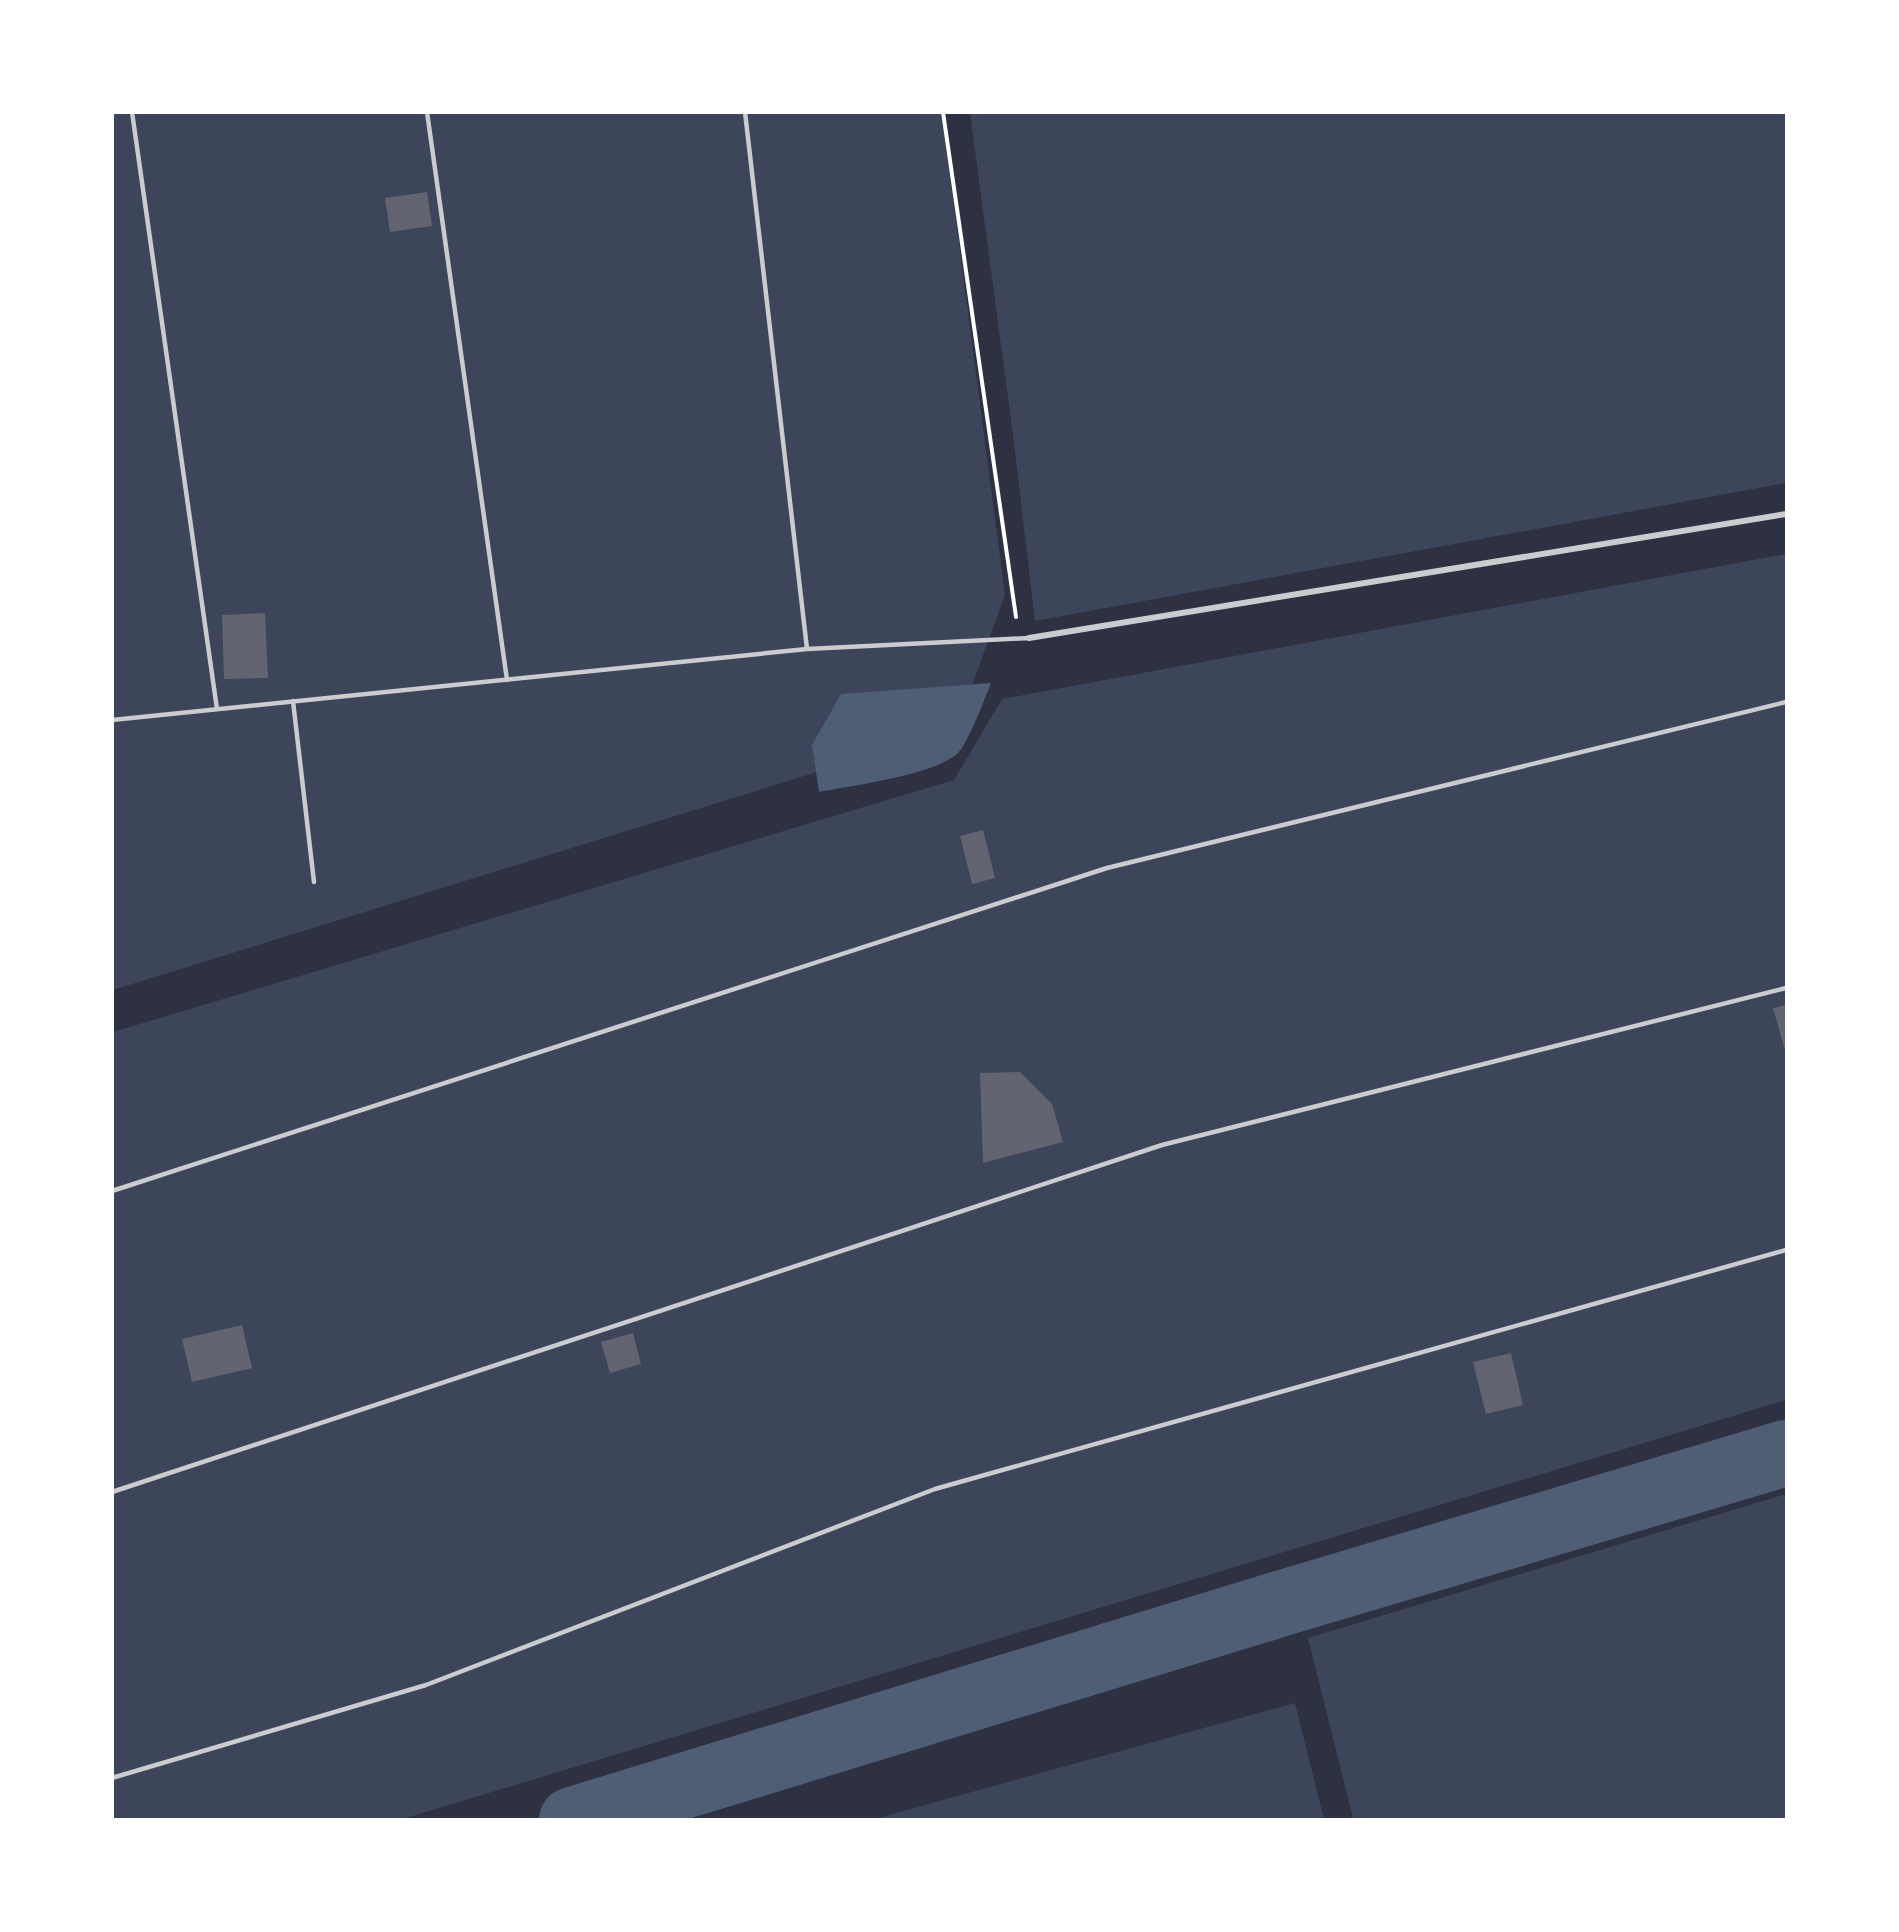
<svg xmlns="http://www.w3.org/2000/svg" width="1899" height="1932" font-family="Manrope,sans-serif">
	<rect width="100%" height="100%" fill="#2d3142"/>
	<path fill="#3c4559" d="M113,113H942L1005,595L956,729L113,990Z
		M970,113H1786V483L1035,621L1013,435Z
		M1786,554V1400L403,1819L113,1820V1032L954,780L1002,699Z
		M1786,1494V1819H1353L1308,1638Z
		M1295,1703L1324,1819H874Z"/>
	<path fill="#4f5d75" d="M991,683C985,698 967,746 957,754C930,776 854,785 819,792L812,745L841,694Z"/>
	<g fill="none" stroke-linecap="round" stroke-linejoin="round">
		<path stroke="#4f5d75" stroke-width="66" d="M572,1820L1286,1602L1786,1453"/>
	</g>
	<path fill="#626471" d="M427,192L432,226L390,232L385,198Z
		M265,613L268,678L224,679L222,615Z
		M983,830L995,878L972,884L960,836Z
		M1786,1005V1054L1773,1008Z
		M1020,1072L1052,1104L1063,1142L983,1163L980,1073Z
		M242,1325L252,1368L192,1382L182,1339Z
		M633,1333L641,1364L610,1373L601,1342Z
		M1511,1353L1523,1405L1486,1414L1473,1362Z"/>
	<g fill="none" stroke-linecap="round" stroke-linejoin="round">
		<path stroke="#fff" stroke-width="4" d="M943,112L1016,617"/>
		<path stroke="#caccd0" stroke-width="4.5" d="M132,112L217,709
			M427,112L507,680
			M745,112L807,649
			M293,701L314,882
			M112,720L807,649L1029,638
			M112,1191L1107,868L1786,702
			M112,1492L1162,1145L1786,988
			M112,1778L426,1685L935,1489L1786,1250"/>
		<path stroke="#caccd0" stroke-width="6" d="M1029,638L1786,514"/>
	</g>
	<rect width="1899" height="1932" fill="none" stroke="#ffffff" stroke-width="228"/>
</svg>
